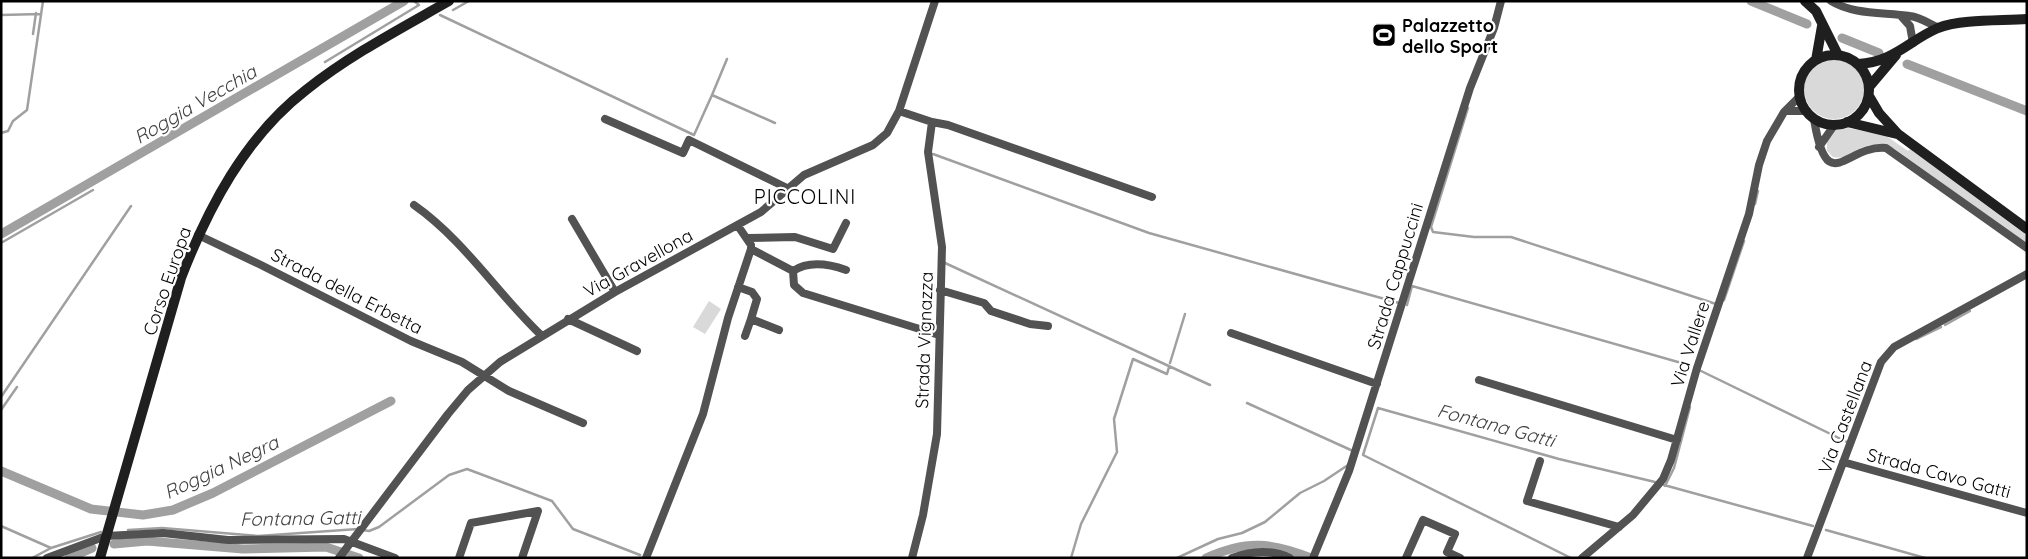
<svg xmlns="http://www.w3.org/2000/svg" width="2028" height="559" font-family="Quicksand,sans-serif">
	<rect width="100%" height="100%" fill="#fff"/>
	<path fill="#d9d9d9" d="M1804 89a30 30 0 1 1 60 0a30 30 0 1 1-60 0Z
		M1848,128L1885,135L1908,151L1910,149L2025,234L2027,244L1895,149C1859,134 1855,162 1833,157L1827,151V137L1836,130Z
		M709,301L721,309L705,334L693,327Z"/>
	<g fill="none" stroke-linecap="round" stroke-linejoin="round">
		<path stroke="#a0a0a0" stroke-width="2.5" d="M453,10L469,1
			M1,15L41,14
			M440,15L694,135L712,95L775,123
			M33,34L36,13
			M325,62L419,5L414,1
			M712,95L727,59
			M1468,108L1431,227L1433,232L1474,237H1511L1716,304
			M1,133L8,131L13,121L27,110L43,1
			M933,154L1149,233L1399,303
			M1755,204L1758,191
			M1,243L93,190
			M945,263L1210,385
			M1724,300L1744,241
			M1407,305L1412,286L1685,364
			M1945,325L1970,311
			M1916,339L1941,327
			M1170,363L1185,314
			M1699,370L1847,442
			M1,397L131,206
			M1247,403L1353,451
			M1,410L17,387
			M1664,485L1813,526
			M1665,486L1674,468L1690,407
			M1,526L51,548
			M128,530L162,528L258,536L358,529
			M363,530L369,531L379,527L449,475L467,469L552,501L573,529L640,555
			M1826,530L1925,558
			M32,558L51,548L101,532
			M1071,558L1081,524L1117,452L1114,419L1133,359L1167,374L1169,367
			M1177,558L1218,539L1242,533L1265,522L1300,493L1324,481L1348,465
			M1571,558L1363,455L1378,408L1559,459L1655,482"/>
		<path stroke="#a0a0a0" stroke-width="9" d="M1751,1L1807,24
			M1842,38L1879,53
			M1907,64L2027,111
			M1,234L404,1
			M1,471L91,509L143,515L173,510L213,493L391,401
			M114,544L147,541L243,549L326,547L359,558
			M69,558L92,548
			M1206,558C1246,540 1271,542 1311,558"/>
		<path stroke="#525252" stroke-width="8" d="M1831,1C1853,15 1885,12 1910,16C1920,17 1930,24 1939,28
			M1901,16L1910,26L1913,43
			M899,111L932,122L948,125L1152,197
			M1786,111H1807
			M605,119L683,153L689,140L789,189
			M1814,119C1827,200 1846,144 1886,148L2027,248
			M1819,147L1835,124
			M414,205C464,240 497,293 541,335
			M572,219L615,292
			M198,235L261,265L411,341L462,362L509,391L583,423
			M747,238L795,237L833,249L846,223
			M751,249L793,271L794,285L803,293L939,335
			M793,271C808,261 829,264 846,270
			M738,287L752,292L757,299L751,319L779,330
			M940,290L984,303L991,311L1030,324L1048,326
			M568,319L637,351
			M1231,333L1377,384
			M745,336L751,319
			M1479,380L1677,440
			M1540,461L1527,501L1619,527
			M1843,462L2027,513
			M47,558L106,536L163,533L228,540L344,539L395,558
			M339,558L448,414L468,390L500,362L615,292L761,212L804,175L873,145L887,133L899,111L935,1
			M459,558L471,523L538,511L522,558
			M646,558L703,414L728,318L751,249V245L738,226
			M912,558L923,515L937,434L942,247L928,152L932,122
			M1232,558C1251,551 1271,549 1290,558
			M1313,558L1349,471L1470,88L1494,28L1501,1
			M1406,558L1423,520L1455,534L1447,552L1460,558
			M1582,558L1633,515L1663,479L1671,460L1697,368L1749,214L1759,165L1767,141L1784,112L1800,96
			M1807,558L1881,362L1894,347L2027,274"/>
		<path stroke="#1f1f1f" stroke-width="10" d="M1805,1L1816,11L1838,55
			M1799 90a35 35 0 1 1 70 0a35 35 0 1 1-70 0Z
			M1816,60L1822,26
			M1858,64C1894,62 1908,41 1938,28C1962,19 2001,21 2027,19
			M1869,87L1896,55
			M1869,96L1879,113L1898,134L2027,229
			M1847,122L1897,134
			M100,558L181,278C208,208 245,137 306,90C350,55 400,29 449,1"/>
	</g>
	<defs>
		<g id="stadium-square" transform="scale(1.25)"><rect x="-9" y="-9" width="18" height="18" rx="4" fill="#000" stroke="#fff"/><path d="M0-5a6.5 5 0 1 0 0 10a6.5 5 0 1 0 0-10ZM-3.5-1.8h7v3.6h-7Z" fill="#fff"/></g>
	</defs>
	<g fill-rule="evenodd">
		<use href="#stadium-square" x="1384" y="35"/>
	</g>
	<g text-anchor="middle" dominant-baseline="central" stroke-width="4.5" stroke-linejoin="round" paint-order="stroke">
		<g font-size="18" font-weight="bold" fill="#000" stroke="#fff" text-anchor="start">
			<text x="1402" y="25">Palazzetto<tspan x="1402" dy="21">dello Sport</tspan></text>
		</g>
		<g font-size="18" fill="#000" stroke="#fff">
			<text transform="translate(638 263) rotate(-29)">Via Gravellona</text>
			<text transform="translate(1395 276) rotate(-73)">Strada Cappuccini</text>
			<text transform="translate(167 281) rotate(-71)">Corso Europa</text>
			<text transform="translate(347 291) rotate(27)">Strada della Erbetta</text>
			<text transform="translate(924 340) rotate(-88)">Strada Vignazza</text>
			<text transform="translate(1690 344) rotate(-72)">Via Vallere</text>
			<text transform="translate(1845 417) rotate(-69)">Via Castellana</text>
			<text transform="translate(1939 473) rotate(15)">Strada Cavo Gatti</text>
		</g>
		<g font-size="19" font-style="italic" fill="#414141" stroke="#fff">
			<text transform="translate(195 104) rotate(-30)">Roggia Vecchia</text>
			<text transform="translate(1496 425) rotate(15)">Fontana Gatti</text>
			<text transform="translate(221 467) rotate(-25)">Roggia Negra</text>
			<text transform="translate(300 518) rotate(-1)">Fontana Gatti</text>
		</g>
		<g font-size="20" letter-spacing="1" fill="#000" stroke="#fff">
			<text x="805" y="196">PICCOLINI</text>
		</g>
	</g>
	<rect width="2028" height="559" fill="none" stroke="#000000" stroke-width="5"/>
</svg>
